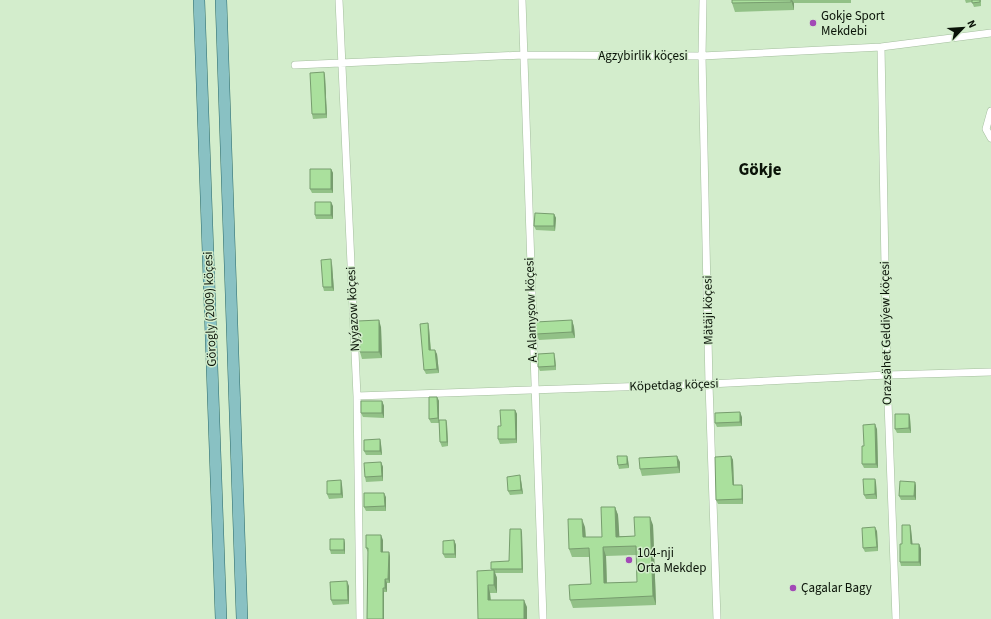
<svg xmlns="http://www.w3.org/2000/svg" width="991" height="619" font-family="'Source Sans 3',sans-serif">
	<rect width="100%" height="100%" fill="#d3edcc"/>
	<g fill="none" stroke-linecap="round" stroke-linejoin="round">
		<g stroke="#a4be9e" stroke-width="8">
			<path id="minor" d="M339,0L357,396L360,619
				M522,0L543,619
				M703,0L702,56L709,384L717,619
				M881,47L887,375L896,619
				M295,65L523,55L702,56L881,47L991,33
				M991,111L986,129L991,138
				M357,396L709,384L887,375L991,372"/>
		</g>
		<g stroke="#2a6968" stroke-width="12">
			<path id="primary" d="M199,0L221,619
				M221,0L242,619"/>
		</g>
		<use href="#minor" stroke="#fff" stroke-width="7"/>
		<use href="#primary" stroke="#89c1c3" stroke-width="11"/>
	</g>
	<path fill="#92c187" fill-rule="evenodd" d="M732,0H851V3H794V10L735,12L732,3Z
		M965,0H981V6L974,7L972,2L966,3Z
		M324,72L325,76L327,118L313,119L312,114Z
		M331,169L333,173V193H312L310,189Z
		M333,206V219H316L315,215Z
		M554,214L556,218L555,231L536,230L534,226Z
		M332,264L334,291H324L323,287Z
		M572,320L574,327L575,338L539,340L536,334Z
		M428,323L429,328L431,350L437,354L439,373L426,374L424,370Z
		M381,327L382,358L362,359L360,352Z
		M555,357L556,370L540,371L538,367Z
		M437,397L439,401V420H446L447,424L448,446L442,447L440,442L439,423H431L429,419Z
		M382,401L384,406V418L363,417L361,413Z
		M515,410L517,414V443L500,444L498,439L501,426Z
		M909,414L910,418L911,433H897L895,429Z
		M742,417V426L717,427L715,423Z
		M877,429L878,468H864L862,464Z
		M380,439L381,444L382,455H366L364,451Z
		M627,456L628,460L629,468L619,469L618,465Z
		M731,456L733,460L734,485L743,490V504H718L716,500Z
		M381,462L383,467V481L366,482L365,477Z
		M680,462V473L642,476L640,469Z
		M875,479L876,483L877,499H866L864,495Z
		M341,480L342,485L343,498L329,499L327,494Z
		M521,480L523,494L510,495L508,491Z
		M915,482L916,486V500H901L899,496Z
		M386,497V511H366L364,507Z
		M615,507L618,515L619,536H635L653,525L656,605L573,608L570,600L591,584L590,557H572L569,549L585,527L586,537H602ZM636,555L637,582L607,583L606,556Z
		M910,525L911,529L912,544H919L921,549V566H901L900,562L902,544Z
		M521,529L522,533L523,573H495L497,578V593H490L491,600L527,607V619H478L492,570L491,569L509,561Z
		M877,531L878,551L865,552L863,548Z
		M344,539L345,544V554H331L330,550Z
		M383,540V552H389L390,557V583H387V592H384V619H367L368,552L366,548Z
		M454,540L456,545V558H445L443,554Z
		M349,586V604L333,605L331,600Z"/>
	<path fill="#779d6e" d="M791,0H792L794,3V10Z
		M324,72L325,76L327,118L326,114Z
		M331,169L333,173V193L331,189Z
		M331,202L333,206V219L331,215Z
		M554,214L556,218L555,231L554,226Z
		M331,259L332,264L334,291L332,287Z
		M379,320L381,327L382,358L379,352Z
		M572,320L574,327L575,338L572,332Z
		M428,323L429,328L431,355L429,350Z
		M435,350L437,354L439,373L437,369Z
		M554,353L555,357L556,370L555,366Z
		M437,397L439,401V423L438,418Z
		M382,401L384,406V418L382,413Z
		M515,410L517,414V443L516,439Z
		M740,412L742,417V426L740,422Z
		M909,414L910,418L911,433L909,428Z
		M446,420L447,424L448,446L447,442Z
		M875,424L877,429L878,468L876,464Z
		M380,439L381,444L382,455L380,451Z
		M627,456L628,460L629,468L627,464Z
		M677,456L680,462V473L678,467Z
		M731,456L733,460L734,490L733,485Z
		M381,462L383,467V481L382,476Z
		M520,475L521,480L523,494L521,490Z
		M875,479L876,483L877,499L875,494Z
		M341,480L342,485L343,498L341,494Z
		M915,482L916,486V500L914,496Z
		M742,485L743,490V504L742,499Z
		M384,493L386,497V511L385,506Z
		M615,507L618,515L620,545L616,537Z
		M650,517L653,525L656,605L653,596Z
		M582,519L585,527L586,546L583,537Z
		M910,525L911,529L913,548L911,544Z
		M875,527L877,531L878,551L877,547Z
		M521,529L522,533L523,573L522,569Z
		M381,535L383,540V557L381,552Z
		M344,539L345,544V554L344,550Z
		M454,540L456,545V558L455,554Z
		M919,544L921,549V566L919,562Z
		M603,547L606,556L607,592L604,583Z
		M389,552L390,557V583L388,579Z
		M494,570L497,578V593L494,585Z
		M385,579L387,583V592L385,588Z
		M347,581L349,586V604L348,600Z
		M488,585L490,593L491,608L488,600Z
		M383,588L384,592V619H383Z
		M524,600L527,607V619H524Z"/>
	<path fill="#aae09d" stroke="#779d6e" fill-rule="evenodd" d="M732,0H791V2L732,3Z
		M972,0H980V2L972,3Z
		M324,72L326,114H312L310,73Z
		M310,169H331V189H310Z
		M315,202H331V215H315Z
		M535,213L554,214V226H534Z
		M331,259L332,287H323L321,260Z
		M379,320V352H360L358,321Z
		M572,320V332L536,334V322Z
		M428,323L429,350H435L437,369L424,370L420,324Z
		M554,353L555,366L538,367V354Z
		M429,397H437L438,418L429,419Z
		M361,401H382V413H361Z
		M500,410H515L516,439H498V426H501Z
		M740,412V422L715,423V413Z
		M895,414H909V428L895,429Z
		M439,420H446L447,442H440Z
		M875,424L876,464H862V446H864L863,425Z
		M380,439V451H364V440Z
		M617,456H627V464L618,465Z
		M677,456L678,467L640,469L639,458Z
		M731,456L733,485H742V499L716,500L715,457Z
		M381,462L382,476L365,477L364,463Z
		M520,475L521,490L508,491L507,477Z
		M863,479H875V494L864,495Z
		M341,480V494H327V481Z
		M900,481L915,482L914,496H899Z
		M364,493H384L385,506L364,507Z
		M601,507H615L616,537L635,536L634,517H650L653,596L570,600L569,585L591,584L589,548L569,549L568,519H582L583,537H602ZM636,546L637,582L604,583L603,547Z
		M902,525H910L911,544H919V562H900V544H902Z
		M875,527L877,547L863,548L862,528Z
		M510,529H521L522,569H491V562L509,561Z
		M366,535H381V552H389L388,579H385V588H383V619H367L368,548H366Z
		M330,539H344V550H330Z
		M454,540L455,554H443V541Z
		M494,570V585H488V600H524V619H478L477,571Z
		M347,581L348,600H331L330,582Z"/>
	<g fill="#a24ab6" stroke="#d3edcc" stroke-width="1.5">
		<circle cx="813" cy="23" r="4"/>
		<circle cx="629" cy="560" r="4"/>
		<circle cx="793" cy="588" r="4"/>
	</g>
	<g text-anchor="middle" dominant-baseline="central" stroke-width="3" stroke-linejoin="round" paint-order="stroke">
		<g font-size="13" fill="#0a1308" stroke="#d3edcc" text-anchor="start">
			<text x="821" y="16">Gokje Sport<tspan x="821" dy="15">Mekdebi</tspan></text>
			<text x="637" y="553">104-nji<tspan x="637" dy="15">Orta Mekdep</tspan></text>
			<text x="801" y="588">Çagalar Bagy</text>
		</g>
		<g font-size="13" fill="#0a1308" stroke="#d3edcc">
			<text x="643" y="56">Agzybirlik köçesi</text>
			<text transform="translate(210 309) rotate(-92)">Görogly (2009) köçesi</text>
			<text transform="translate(353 309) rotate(-93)">Nyýazow köçesi</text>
			<text transform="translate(531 310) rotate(-92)">A. Alamyşow köçesi</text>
			<text transform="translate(708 310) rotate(-91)">Mätäji köçesi</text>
			<text transform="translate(886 333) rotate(-91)">Orazsähet Geldiýew köçesi</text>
			<text transform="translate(674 385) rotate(-2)">Köpetdag köçesi</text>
		</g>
		<g font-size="17" font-weight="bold" fill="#0a1308" stroke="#d3edcc">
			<text x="760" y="170">Gökje</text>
		</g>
	</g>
	<g transform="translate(963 28) rotate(65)" stroke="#d3edcc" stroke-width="3" paint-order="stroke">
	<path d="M0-3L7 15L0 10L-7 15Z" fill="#0a1308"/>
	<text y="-6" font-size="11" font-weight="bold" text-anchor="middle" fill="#0a1308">N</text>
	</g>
</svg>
